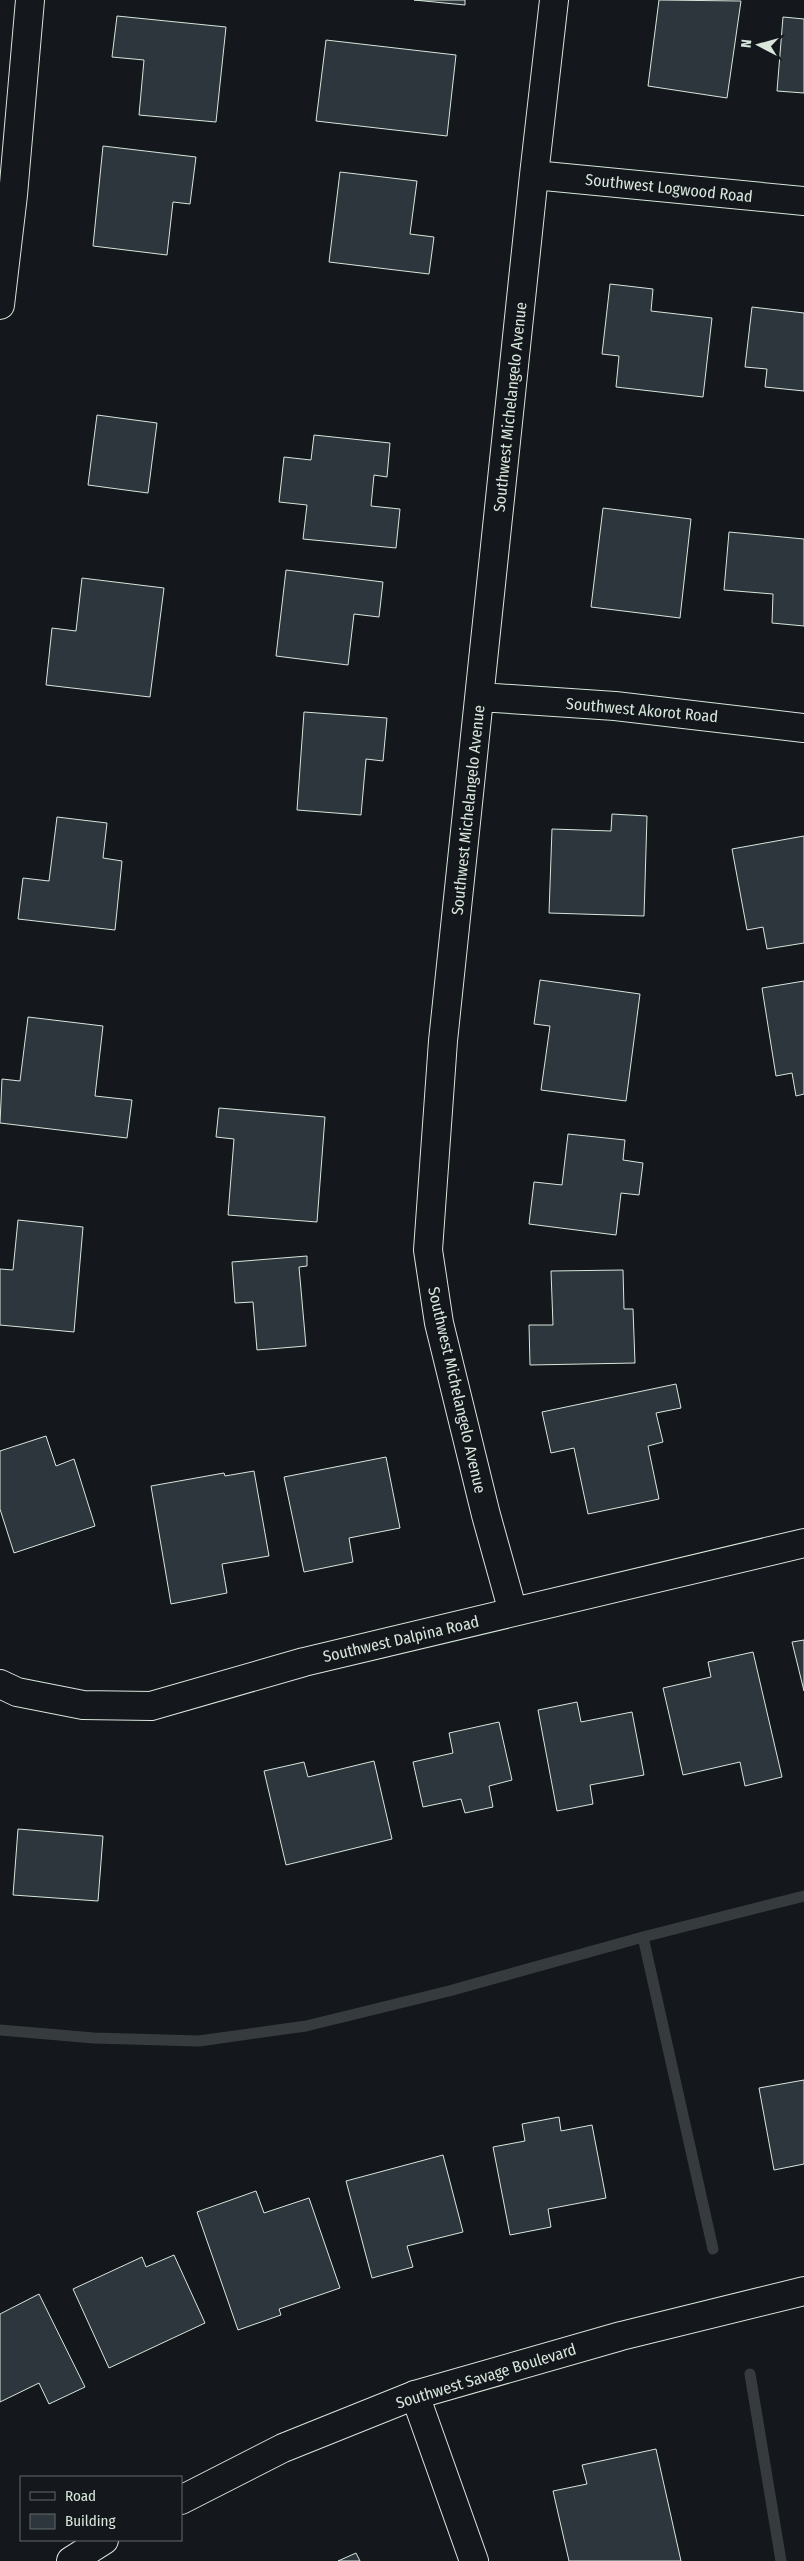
<svg xmlns="http://www.w3.org/2000/svg" width="804" height="2561" font-family="'Fira Sans Condensed',sans-serif">
	<rect width="100%" height="100%" fill="#14181c"/>
	<g fill="none" stroke-linecap="round" stroke-linejoin="round">
		<path stroke="#363b3e" stroke-width="11" d="M643,1937L713,2249
			M0,2030L94,2038L199,2041L306,2026L449,1991L643,1937L804,1896
			M750,2374L781,2561"/>
	</g>
	<path fill="#2c363c" stroke="#d8e6dc" d="M414,0H465V5Z
		M659,0L741,1L727,98L648,86Z
		M117,16L226,27L216,122L139,115L144,60L112,57Z
		M783,17L804,19V93L777,91Z
		M326,40L456,55L447,136L316,121Z
		M103,146L196,157L190,204L173,202L167,255L93,246Z
		M340,172L417,181L410,234L434,237L429,274L329,262Z
		M610,284L653,289L651,311L712,318L703,397L616,387L619,356L602,354Z
		M752,307L804,313V391L765,387L767,369L745,367Z
		M97,415L157,423L148,493L88,485Z
		M314,435L390,443L387,477L374,475L371,506L400,509L396,548L303,539L307,505L279,502L284,457L311,460Z
		M603,508L691,519L680,618L591,607Z
		M729,532L804,539V626L772,623L773,594L724,590Z
		M286,570L383,582L379,617L354,614L348,665L276,656Z
		M82,578L164,588L150,697L46,685L52,628L76,631Z
		M304,712L387,718L383,761L366,759L361,815L297,810Z
		M612,814L647,816L644,916L549,913L552,829L611,831Z
		M57,817L107,823L103,858L122,861L115,930L18,919L23,878L49,881Z
		M804,836V943L767,949L763,927L747,930L732,849Z
		M540,980L640,994L626,1101L541,1090L550,1026L534,1024Z
		M804,981V1094L796,1096L792,1073L776,1076L762,988Z
		M28,1017L103,1026L95,1096L132,1100L127,1138L0,1123L2,1079L20,1081Z
		M219,1108L325,1117L317,1222L228,1215L234,1139L216,1137Z
		M568,1134L625,1140L623,1160L643,1163L639,1195L621,1193L616,1235L529,1224L534,1182L562,1185Z
		M18,1220L83,1227L74,1332L0,1325V1269L13,1270Z
		M307,1256V1266L299,1267L306,1346L257,1350L253,1302L235,1303L232,1262Z
		M623,1270L624,1309H633L635,1363L530,1365L529,1325H553L551,1271Z
		M676,1384L681,1408L656,1413L663,1442L648,1446L659,1499L588,1514L574,1448L551,1453L542,1412Z
		M46,1436L56,1466L74,1459L95,1526L14,1553L0,1509V1451Z
		M386,1457L400,1528L349,1538L353,1562L304,1572L284,1477Z
		M254,1471L269,1556L222,1564L227,1593L171,1604L151,1486L224,1473L225,1476Z
		M804,1640V1691L792,1642Z
		M753,1652L782,1777L745,1786L740,1762L683,1775L663,1688L711,1677L708,1662Z
		M577,1702L581,1722L632,1712L644,1775L590,1785L593,1804L557,1811L538,1710Z
		M499,1722L512,1780L489,1786L493,1807L465,1813L461,1799L423,1807L413,1762L453,1753L449,1733Z
		M374,1761L392,1839L286,1865L264,1771L304,1762L308,1777Z
		M18,1829L103,1836L98,1901L13,1895Z
		M804,2080V2164L774,2170L759,2088Z
		M559,2117L561,2131L592,2125L606,2198L548,2209L551,2227L510,2235L493,2147L525,2141L522,2124Z
		M443,2155L463,2232L407,2246L413,2267L372,2278L346,2181Z
		M256,2191L264,2213L309,2198L340,2288L279,2309L281,2315L238,2330L197,2212Z
		M174,2255L205,2323L109,2368L73,2289L142,2257L146,2267Z
		M39,2294L85,2387L49,2404L39,2383L0,2402V2314Z
		M656,2449L681,2561H569L553,2491L587,2484L582,2465Z
		M356,2553L360,2561H338Z"/>
	<g fill="none" stroke-linecap="round" stroke-linejoin="round">
		<g stroke="#d8e6dc" stroke-width="30">
			<path id="minor" d="M534,175L804,201
				M0,305L13,195L30,0
				M480,697L615,706L804,728
				M513,1612L486,1515L439,1323L428,1250L443,1041L534,175L554,0
				M0,1684L17,1692L83,1705L151,1706L304,1662L804,1543
				M415,2395L474,2561"/>
		</g>
		<g stroke="#d8e6dc" stroke-width="30">
			<path id="tertiary" d="M181,2500L283,2448L415,2395L621,2336L804,2291
				M71,2561L104,2540"/>
		</g>
		<use href="#minor" stroke="#14181c" stroke-width="28"/>
		<use href="#tertiary" stroke="#14181c" stroke-width="28"/>
	</g>
	<g text-anchor="middle" dominant-baseline="central" stroke-width="4" stroke-linejoin="round" paint-order="stroke">
		<g font-size="16" fill="#d8e6dc" stroke="#14181c">
			<text transform="translate(669 188) rotate(6)">Southwest Logwood Road</text>
			<text transform="translate(510 407) rotate(-84)">Southwest Michelangelo Avenue</text>
			<text transform="translate(642 710) rotate(5)">Southwest Akorot Road</text>
			<text transform="translate(468 810) rotate(-84)">Southwest Michelangelo Avenue</text>
			<text transform="translate(457 1390) rotate(77)">Southwest Michelangelo Avenue</text>
			<text transform="translate(401 1639) rotate(-13)">Southwest Dalpina Road</text>
			<text transform="translate(486 2376) rotate(-17)">Southwest Savage Boulevard</text>
		</g>
	</g>
	<rect x="20" y="2476" width="162" height="65" fill="#14181c" stroke="#626a69"/>
	<rect x="30" y="2492" width="25" height="8" fill="#14181c" stroke="#626a69"/>
	<text x="65" y="2501" font-size="15" fill="#d8e6dc">Road</text>
	<rect x="30" y="2514" width="25" height="15" fill="#2c363c" stroke="#626a69"/>
	<text x="65" y="2526" font-size="15" fill="#d8e6dc">Building</text>
	<g transform="translate(759 45) rotate(276)" stroke="#14181c" stroke-width="4" paint-order="stroke">
	<path d="M0-4L9 19L0 12L-9 19Z" fill="#d8e6dc"/>
	<text y="-8" font-size="14" font-weight="bold" text-anchor="middle" fill="#d8e6dc">N</text>
	</g>
</svg>
